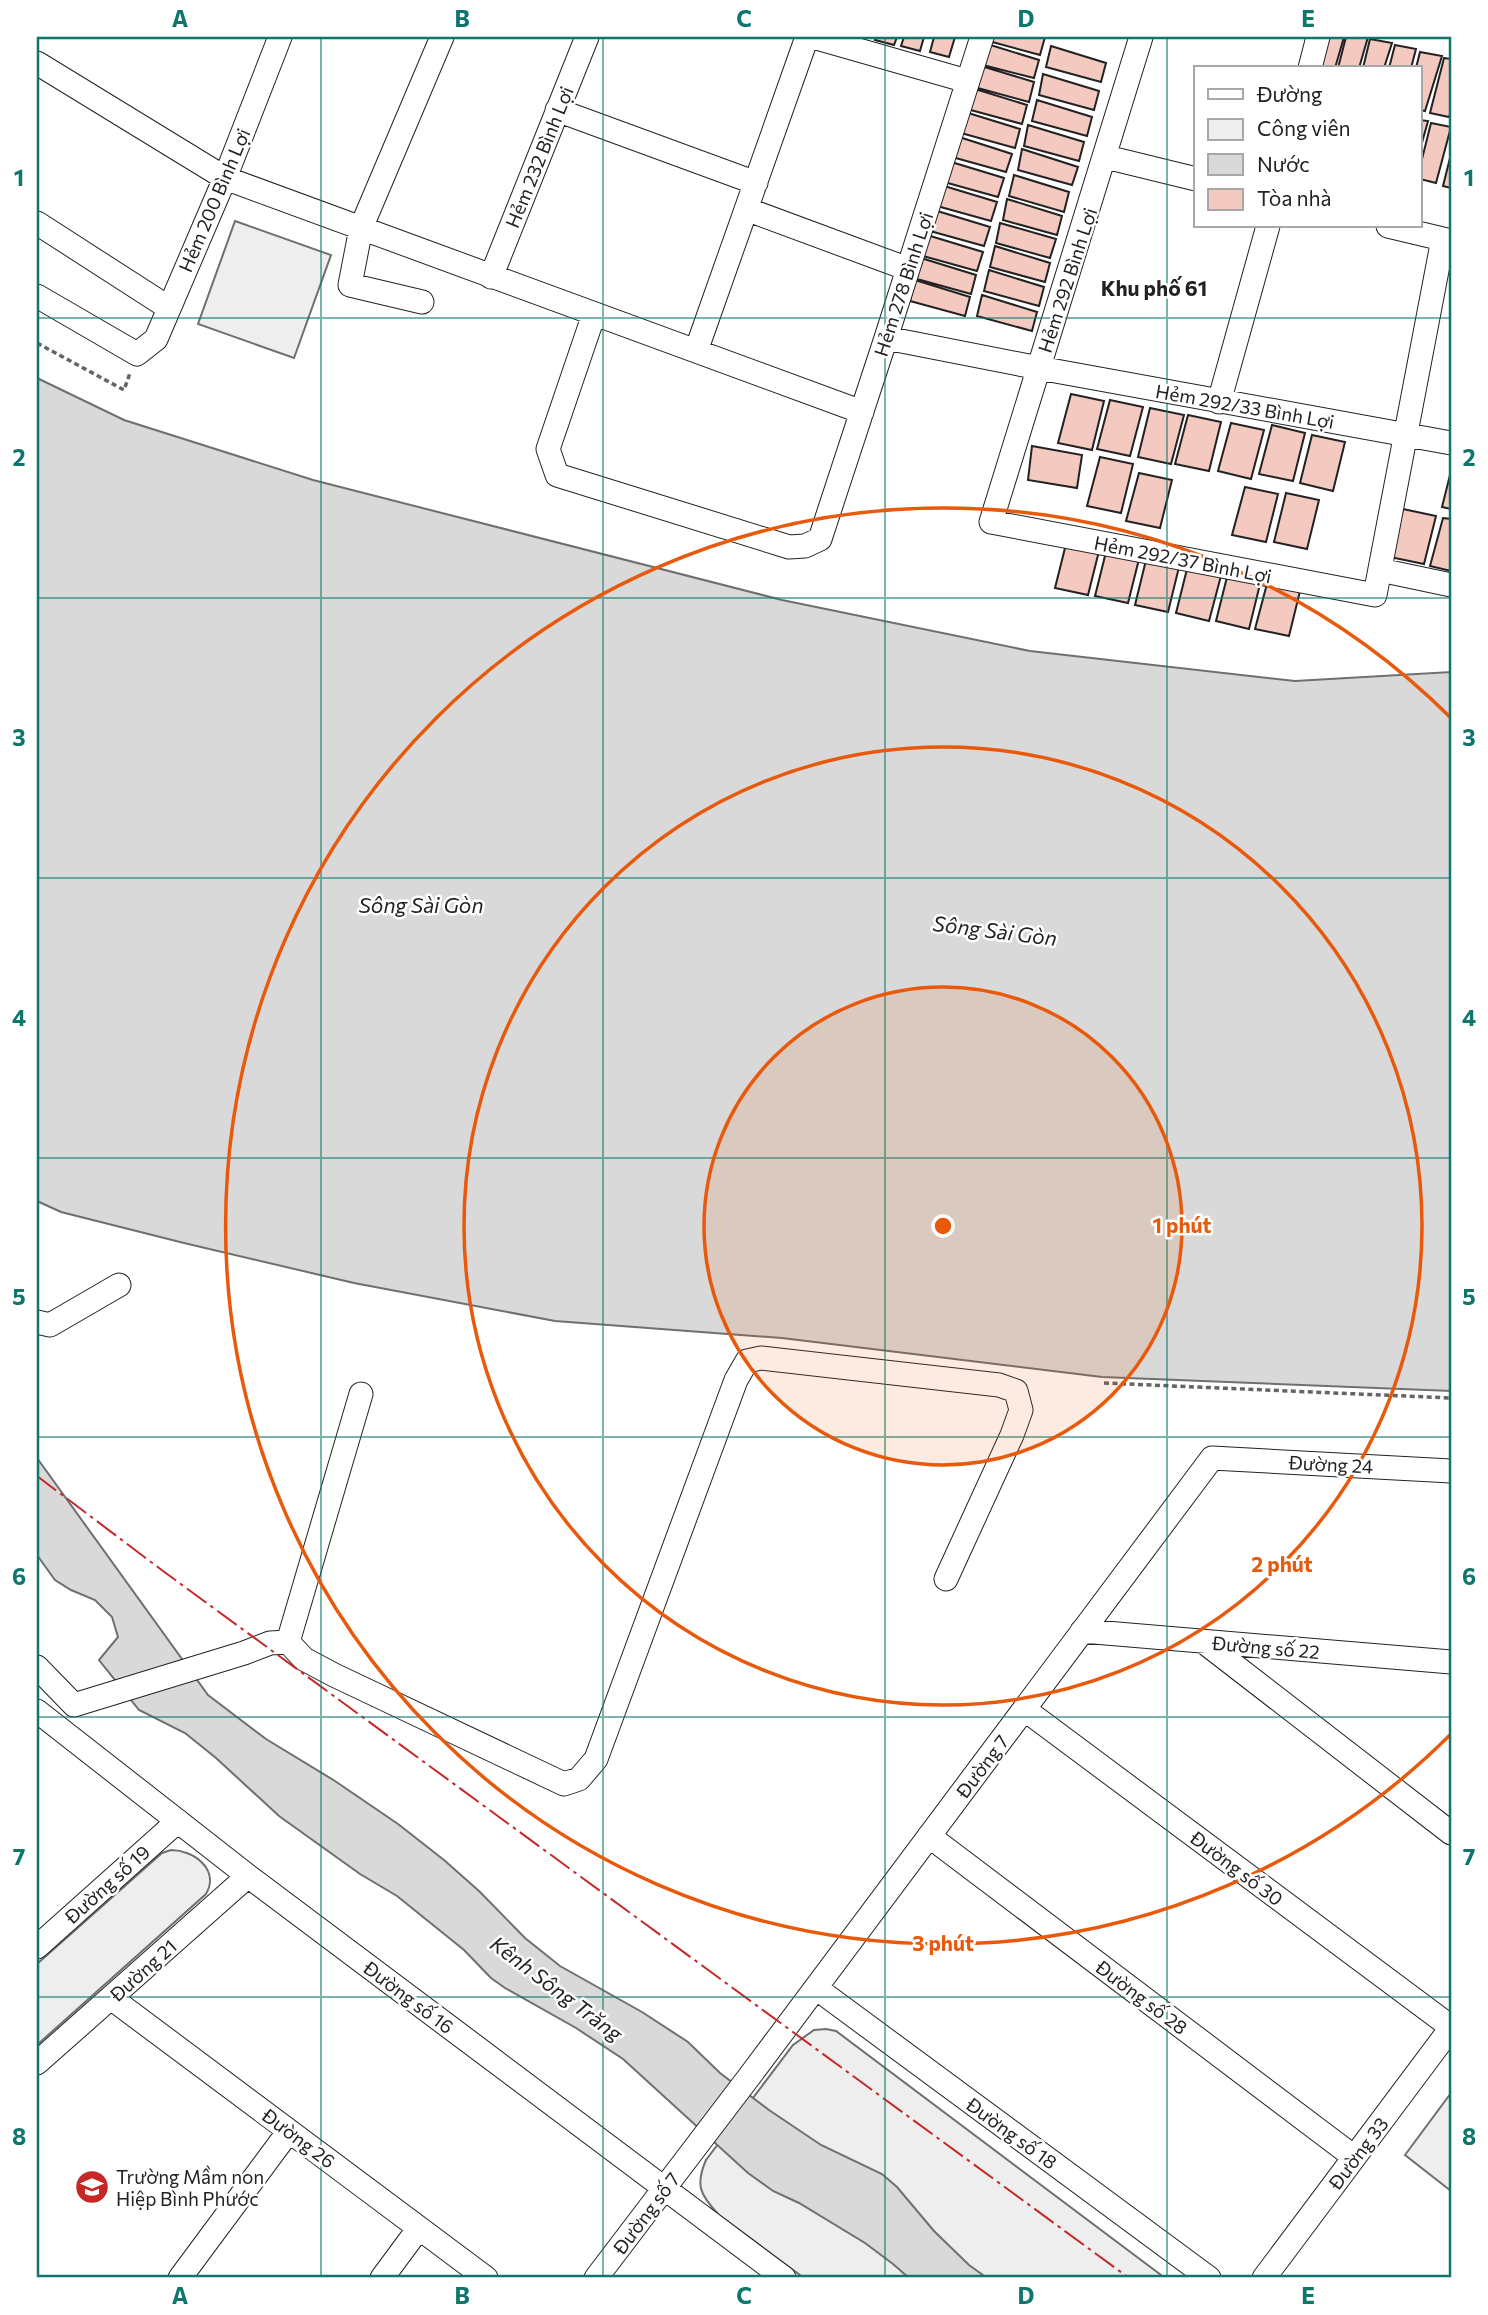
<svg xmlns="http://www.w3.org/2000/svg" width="1488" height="2315" font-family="Commissioner,sans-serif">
	<rect width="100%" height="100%" fill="#fff"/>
	<path fill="#eee" stroke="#6f6f6f" stroke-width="2" d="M235,221L331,255L294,358L198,324Z
		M171,1850C194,1850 220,1870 206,1894L37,2045V1964L162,1853Z
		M826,2029L836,2031L1165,2278H804L719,2215C700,2195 695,2185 706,2160L793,2045L814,2030Z
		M1451,2093V2191L1405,2155Z"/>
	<path fill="#d9d9d9" stroke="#6f6f6f" stroke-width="2" d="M37,378L124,420L313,480L782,600L1030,651L1295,681L1451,672V1391L1102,1377L782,1338L555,1321L354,1283L184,1243L61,1212L37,1201Z
		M37,1458L208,1695L266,1739L335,1781L398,1824L444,1860L479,1891L525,1938L560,1966L642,2012L688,2042L720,2073L769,2110L821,2145L882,2174L897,2187L934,2231L969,2265L987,2278H909L893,2264L865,2243L799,2203L773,2191L748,2173L623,2059L576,2028L505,1988L491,1978L464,1950L397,1896L360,1874L279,1816L216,1758L185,1733L139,1710L99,1660L118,1637L112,1617L95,1600L71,1590L55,1580L37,1555Z"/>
	<path fill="#f3c9c0" stroke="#222" stroke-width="2" d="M876,37H897L894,45L875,40Z
		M904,37H924L920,51L901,46Z
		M934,37H955L949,57L930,52Z
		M986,37H1045L1040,55L985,40Z
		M1322,37H1344L1335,68H1314Z
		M1346,37H1368L1359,68H1338Z
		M1370,39L1392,43L1384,68H1363Z
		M984,43L1039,60L1034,78L979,64Z
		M1395,45L1416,49L1411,68H1389Z
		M1051,46L1106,63L1101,82L1046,67Z
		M1420,52L1442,56L1425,111L1420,110V68H1416Z
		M1444,58L1451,59V111L1449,117L1430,113Z
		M978,65L1034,82L1029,102L974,87Z
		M1043,74L1099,91L1094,110L1039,95Z
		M972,88L1027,105L1022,124L967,109Z
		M1037,100L1092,117L1087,136L1032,121Z
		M965,112L1020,129L1015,148L961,133Z
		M1420,120L1428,121L1420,150Z
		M1431,123L1451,127L1436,183L1420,179V167Z
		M1028,125L1084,142L1079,161L1024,146Z
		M956,136L1012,154L1006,172L952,157Z
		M1022,149L1078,167L1072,185L1018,170Z
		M1451,154V188L1443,186Z
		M948,161L1004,178L998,197L944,182Z
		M1014,175L1069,192L1064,212L1009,196Z
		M941,185L997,202L991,221L937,206Z
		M1007,199L1062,216L1057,235L1003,220Z
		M934,210L990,227L984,246L930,231Z
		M1000,223L1056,239L1050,258L996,243Z
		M927,235L983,252L977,271L923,256Z
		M995,246L1050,263L1045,282L990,267Z
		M921,258L976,275L971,294L917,279Z
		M989,270L1044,287L1039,306L984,291Z
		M915,280L970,297L965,316L910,301Z
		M982,295L1037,312L1032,331L977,316Z
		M1071,394L1104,401L1092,450L1058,443Z
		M1110,400L1143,407L1130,456L1097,449Z
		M1150,408L1184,415L1171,464L1138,457Z
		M1188,415L1221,422L1209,471L1175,464Z
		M1231,423L1264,430L1251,479L1218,471Z
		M1272,425L1305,433L1293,481L1259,474Z
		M1312,435L1345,442L1333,491L1300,483Z
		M1032,446L1082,455L1077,488L1028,480Z
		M1100,457L1133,464L1121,513L1087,506Z
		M1451,471V509L1442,507Z
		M1139,473L1172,480L1160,528L1126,521Z
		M1245,487L1278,494L1266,542L1232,535Z
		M1286,493L1319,500L1307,549L1274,542Z
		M1403,509L1436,516L1424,564L1390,557Z
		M1443,518L1451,519V571L1430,566Z
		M1067,540L1100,547L1088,595L1055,588Z
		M1107,548L1140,555L1128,603L1095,596Z
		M1147,556L1180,563L1168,612L1135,605Z
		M1188,565L1222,572L1209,621L1176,613Z
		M1228,573L1261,580L1249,629L1216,621Z
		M1268,580L1301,587L1289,636L1255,629Z"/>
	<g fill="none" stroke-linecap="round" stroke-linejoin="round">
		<g stroke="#222" stroke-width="25">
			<path id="minor" d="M813,37L967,81
				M1141,37L991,522L1375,595L1443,239
				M37,63L225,178L862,412
				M1310,68L1318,37
				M557,110L756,183
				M1106,157L1196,179
				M746,209L908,269
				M37,223L169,308
				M1388,226L1451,241
				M491,277L587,37
				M37,296L137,354L156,339L225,178L280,37
				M422,302L350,285L361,228L442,37
				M594,314L548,449L557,475L789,547L805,546L820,539L886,338L982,37
				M886,338L1039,368L1451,443
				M696,351L807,37
				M1219,402L1268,226
				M1380,570L1451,585
				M37,1322L50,1325L119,1285
				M1082,1631L1451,1662
				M288,1642L361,1394
				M1204,1642L1451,1833
				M37,1667L74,1705L244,1653L270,1643L288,1642L304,1659L334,1675L564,1784L579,1779L596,1759L736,1380L747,1361L761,1358L999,1385L1016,1391L1021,1410L1012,1435L946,1579
				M1024,1709L1451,2027
				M37,1711L248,1876L784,2278
				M929,1836L1354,2157
				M37,1947L178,1821
				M816,1988L1209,2278
				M111,1998L486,2278
				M37,2063L248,1876
				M180,2278L289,2131
				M382,2278L419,2228
				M596,2278L752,2073L1212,1458L1451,1471
				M1264,2278L1451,2028"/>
		</g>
		<path stroke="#646464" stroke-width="3.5" stroke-dasharray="5 3.5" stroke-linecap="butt" d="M37,343L124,390L130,373
			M1104,1383L1451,1398"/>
		<use href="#minor" stroke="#fff" stroke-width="23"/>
		<path stroke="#c62828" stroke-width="2" stroke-dasharray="24 5 3.5 5" stroke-linecap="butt" d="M37,1476L163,1571L1129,2278"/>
	</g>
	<path fill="none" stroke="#0f766e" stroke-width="2" stroke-opacity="0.55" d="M321,37V2278M603,37V2278M885,37V2278M1167,37V2278M37,318H1451M37,598H1451M37,878H1451M37,1158H1451M37,1437H1451M37,1717H1451M37,1997H1451"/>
	<circle cx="943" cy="1226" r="239" fill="#e8590c" fill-opacity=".12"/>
	<g fill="none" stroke="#e8590c" stroke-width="3.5">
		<circle cx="943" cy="1226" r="239"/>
		<circle cx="943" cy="1226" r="479"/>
		<path d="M1451 1734A718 718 0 1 1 1451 718"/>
	</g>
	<defs>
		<g id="school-disc" transform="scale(1.75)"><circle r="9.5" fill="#c62828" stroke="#fff"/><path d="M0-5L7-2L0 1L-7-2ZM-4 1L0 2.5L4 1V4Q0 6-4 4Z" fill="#fff"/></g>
	</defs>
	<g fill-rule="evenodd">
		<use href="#school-disc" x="92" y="2187"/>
	</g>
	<g text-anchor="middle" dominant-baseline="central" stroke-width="5" stroke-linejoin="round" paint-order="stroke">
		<g font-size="19" fill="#222" stroke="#fff">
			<text transform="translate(539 157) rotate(-68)">Hẻm 232 Bình Lợi</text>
			<text transform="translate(214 200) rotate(-67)">Hẻm 200 Bình Lợi</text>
			<text transform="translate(1067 280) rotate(-72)">Hẻm 292 Bình Lợi</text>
			<text transform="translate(903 284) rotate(-72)">Hẻm 278 Bình Lợi</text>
			<text transform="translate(1245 406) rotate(10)">Hẻm 292/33 Bình Lợi</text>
			<text transform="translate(1183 559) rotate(11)">Hẻm 292/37 Bình Lợi</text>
			<text transform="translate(1331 1464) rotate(3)">Đường 24</text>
			<text transform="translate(1266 1647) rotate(5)">Đường số 22</text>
			<text transform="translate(982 1766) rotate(-53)">Đường 7</text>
			<text transform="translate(1237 1868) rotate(37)">Đường số 30</text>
			<text transform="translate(107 1884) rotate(-42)">Đường số 19</text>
			<text transform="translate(143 1970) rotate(-42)">Đường 21</text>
			<text transform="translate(409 1997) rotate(37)">Đường số 16</text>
			<text transform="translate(1142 1997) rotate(37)">Đường số 28</text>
			<text transform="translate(1012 2133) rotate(36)">Đường số 18</text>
			<text transform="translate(299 2138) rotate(37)">Đường 26</text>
			<text transform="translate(1358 2153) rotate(-53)">Đường 33</text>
			<text transform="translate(646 2213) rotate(-53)">Đường số 7</text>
		</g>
		<g font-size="19" fill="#222" stroke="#fff" text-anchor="start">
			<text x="116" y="2176">Trường Mầm non<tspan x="116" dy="22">Hiệp Bình Phước</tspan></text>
		</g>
		<g font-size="21" font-weight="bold" fill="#222" stroke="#fff">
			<text x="1154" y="287">Khu phố 61</text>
		</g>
		<g font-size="21" font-style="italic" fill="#222" stroke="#fff">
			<text x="421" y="904">Sông Sài Gòn</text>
			<text transform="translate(995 930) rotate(7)">Sông Sài Gòn</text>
			<text transform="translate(557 1988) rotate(37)">Kênh Sông Trăng</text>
		</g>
	</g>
	<circle cx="943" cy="1226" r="10" fill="#e8590c" stroke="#fff" stroke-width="3.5"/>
	<g font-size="21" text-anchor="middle" font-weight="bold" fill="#e8590c" stroke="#fff" stroke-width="5" stroke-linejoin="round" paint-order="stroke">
		<text x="1182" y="1233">1 phút</text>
		<text x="1282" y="1572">2 phút</text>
		<text x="943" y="1951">3 phút</text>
	</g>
	<rect width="1488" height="2315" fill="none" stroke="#ffffff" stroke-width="77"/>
	<rect x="1194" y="66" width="228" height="161" fill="#ffffff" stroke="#a7a7a7" stroke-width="2"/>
	<rect x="1208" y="89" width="35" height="10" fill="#ffffff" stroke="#a7a7a7" stroke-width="2"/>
	<text x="1257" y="102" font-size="21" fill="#222222">Đường</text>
	<rect x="1208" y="119" width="35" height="21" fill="#eeeeee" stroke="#a7a7a7" stroke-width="2"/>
	<text x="1257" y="136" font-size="21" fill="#222222">Công viên</text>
	<rect x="1208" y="154" width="35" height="21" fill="#d9d9d9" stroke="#a7a7a7" stroke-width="2"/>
	<text x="1257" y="172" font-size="21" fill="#222222">Nước</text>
	<rect x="1208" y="189" width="35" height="21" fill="#f3c9c0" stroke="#a7a7a7" stroke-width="2"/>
	<text x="1257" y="206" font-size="21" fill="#222222">Tòa nhà</text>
	<rect x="38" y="38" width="1412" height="2238" fill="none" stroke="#0f766e" stroke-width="2.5"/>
	<g font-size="23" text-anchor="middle" font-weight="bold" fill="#0f766e">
		<text x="180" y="27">A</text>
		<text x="462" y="27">B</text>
		<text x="744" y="27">C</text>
		<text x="1026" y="27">D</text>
		<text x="1308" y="27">E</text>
		<text x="19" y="186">1</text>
		<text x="1469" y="186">1</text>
		<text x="19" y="466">2</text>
		<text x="1469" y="466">2</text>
		<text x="19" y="746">3</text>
		<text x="1469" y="746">3</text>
		<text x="19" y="1026">4</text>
		<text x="1469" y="1026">4</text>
		<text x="19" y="1305">5</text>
		<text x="1469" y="1305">5</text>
		<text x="19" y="1585">6</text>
		<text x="1469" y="1585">6</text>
		<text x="19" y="1865">7</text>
		<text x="1469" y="1865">7</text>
		<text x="19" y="2145">8</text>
		<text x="1469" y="2145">8</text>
		<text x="180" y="2304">A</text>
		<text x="462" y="2304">B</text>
		<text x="744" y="2304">C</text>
		<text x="1026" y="2304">D</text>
		<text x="1308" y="2304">E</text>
	</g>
</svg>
